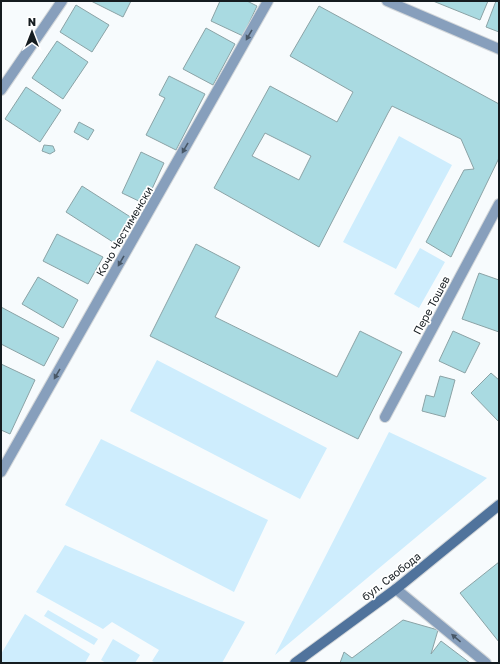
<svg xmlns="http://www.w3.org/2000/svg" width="500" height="664" font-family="'Golos Text',sans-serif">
	<rect width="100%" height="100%" fill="#f7fbfd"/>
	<path fill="#ceedfd" d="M399,136L452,165L396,269L343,242Z
		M420,248L445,262L419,308L394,294Z
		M157,360L327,448L300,499L130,411Z
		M389,432L487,478L275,655Z
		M101,439L268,520L234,592L65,505Z
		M65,545L245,622L222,663H156L152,661L159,650L112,622L103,629L36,592Z
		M48,610L98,639L94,645L44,616Z
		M25,614L90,654L85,663H1V654Z
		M113,639L140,655L135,663H106L101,660Z"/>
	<path fill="#a9dae1" stroke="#8ba3a6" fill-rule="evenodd" d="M91,1H131L123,17Z
		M220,1H247L257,6L243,36L211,21Z
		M433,1H488L480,20Z
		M496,1H499V32L486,27Z
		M76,5L109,25L92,52L60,32Z
		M319,6L499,104V158L451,257L426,242L464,170L474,169L461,139L392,106L388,113L319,247L214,188L270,86L337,122L353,92L290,56ZM265,133L311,156L299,180L252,156Z
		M206,28L235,44L213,85L183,69Z
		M57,41L88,62L63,99L32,78Z
		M169,76L205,94L176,150L146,135L165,98L159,95Z
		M26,87L61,110L40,142L5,119Z
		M79,122L94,130L88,140L74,132Z
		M44,145L53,146L55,151L50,154L42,151Z
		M141,152L164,163L145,204L122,193Z
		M82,186L132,218L116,244L66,212Z
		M57,234L103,257L88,284L43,261Z
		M196,244L240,267L215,317L337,377L360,331L402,352L358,439L150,336Z
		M479,273L499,280V332L462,319Z
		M38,277L78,300L63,328L22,304Z
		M1,307L59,338L44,366L1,344Z
		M453,331L480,343L465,373L439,361Z
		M1,364L35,380L10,434L1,430Z
		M491,373L499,380V422L471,393Z
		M440,376L455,380L445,417L422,411L426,395L434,397Z
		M499,562V642L460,593Z
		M403,620L438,630L431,654L441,641L470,663H340L344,652L352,658Z"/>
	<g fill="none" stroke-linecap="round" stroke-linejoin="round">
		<g stroke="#d3d7da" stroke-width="12">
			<path id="street" d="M387,1L499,49
				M1,90L62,1
				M385,417L499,204
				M1,472L268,1
				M396,589L486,663"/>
		</g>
		<g stroke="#d3d7da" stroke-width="12">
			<path id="secondary" d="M295,663L396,589L499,505"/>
		</g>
		<use href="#street" stroke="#879fbc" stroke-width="10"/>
		<use href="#secondary" stroke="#50739c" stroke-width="10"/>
	</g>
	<defs><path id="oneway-solid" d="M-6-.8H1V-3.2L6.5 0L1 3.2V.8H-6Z"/></defs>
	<g fill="#485766">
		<use href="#oneway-solid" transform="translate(249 35) rotate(120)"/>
		<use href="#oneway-solid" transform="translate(185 148) rotate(120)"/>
		<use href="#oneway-solid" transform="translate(121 261) rotate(120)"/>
		<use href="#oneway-solid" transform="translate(57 374) rotate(120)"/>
		<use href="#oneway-solid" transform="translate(456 638) rotate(-140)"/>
	</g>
	<g text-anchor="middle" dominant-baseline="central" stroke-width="3.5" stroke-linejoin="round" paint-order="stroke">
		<g font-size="11" fill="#151c20" stroke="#fff">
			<text transform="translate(124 231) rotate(-60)">Кочо Честименски</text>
			<text transform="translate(431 305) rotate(-62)">Пере Тошев</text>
			<text transform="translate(391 576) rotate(-38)">бул. Свобода</text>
		</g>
	</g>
	<rect width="500" height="664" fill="none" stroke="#151c20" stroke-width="4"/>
	<g transform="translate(32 32)" stroke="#ffffff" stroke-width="3" paint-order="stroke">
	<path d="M0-3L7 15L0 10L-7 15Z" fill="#151c20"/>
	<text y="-6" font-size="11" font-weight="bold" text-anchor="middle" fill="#151c20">N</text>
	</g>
</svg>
